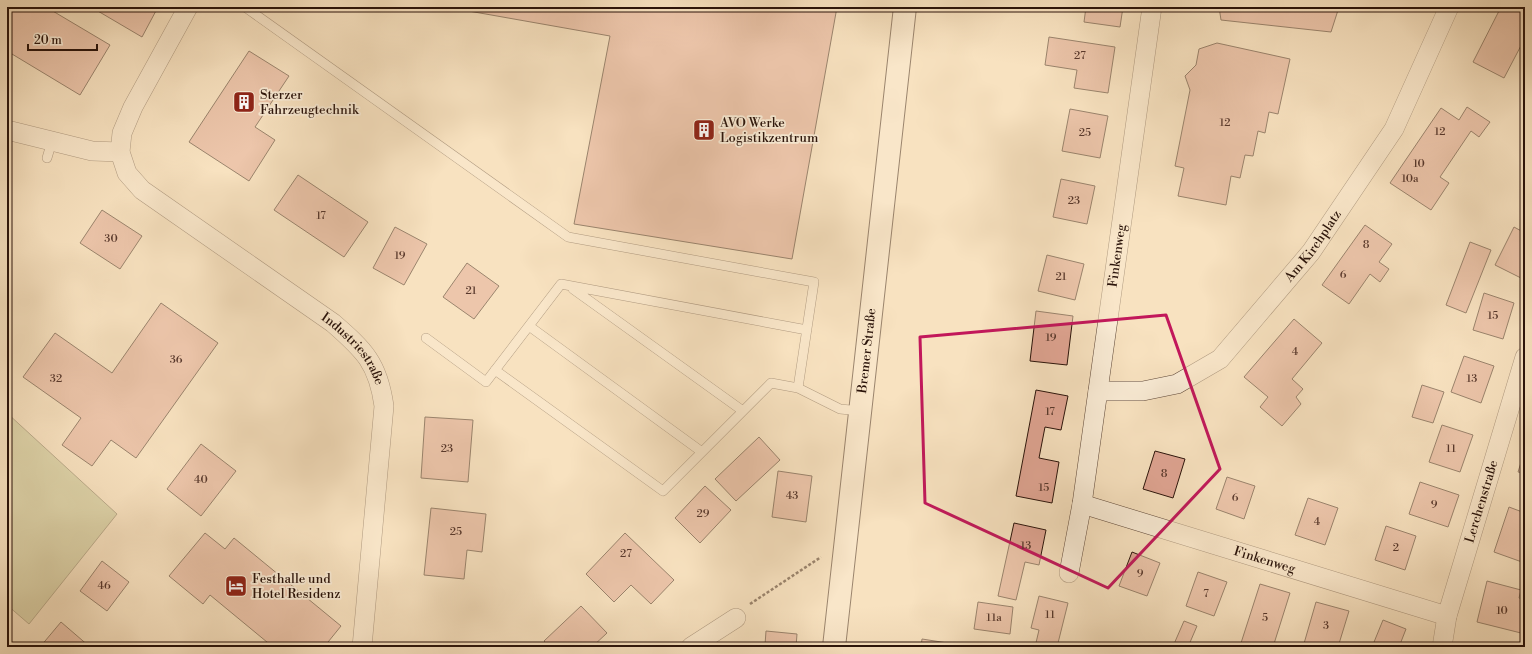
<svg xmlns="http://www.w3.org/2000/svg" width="1532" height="654" font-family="'Libre Bodoni',serif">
	<rect width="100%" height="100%" fill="#f8e2c0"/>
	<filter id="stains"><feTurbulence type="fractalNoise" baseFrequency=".005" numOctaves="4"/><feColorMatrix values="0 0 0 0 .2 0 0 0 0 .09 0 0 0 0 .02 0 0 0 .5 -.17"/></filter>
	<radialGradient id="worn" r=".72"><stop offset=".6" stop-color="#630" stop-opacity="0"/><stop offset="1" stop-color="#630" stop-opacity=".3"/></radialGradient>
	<path fill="#bec391" stroke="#746b4e" d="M7,413L117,514L29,624L7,605Z"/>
	<path fill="#e0a593" stroke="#2a130a" d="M7,7H46L110,45L80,95L7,51Z
		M91,7H158L142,37Z
		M446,7H837L792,259L574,224L610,36Z
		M1086,7H1123L1120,27L1084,22Z
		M1219,7H1339L1331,32L1221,20Z
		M1501,7H1511L1525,14V38L1504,78L1473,62Z
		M1049,37L1115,47L1108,93L1074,88L1077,70L1045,65Z
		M1217,43L1290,59L1278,114L1269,112L1265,133L1258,131L1253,156L1245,155L1240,178L1231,176L1226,205L1178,196L1184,168L1175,166L1190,90L1185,76L1196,65L1199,49Z
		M249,51L289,76L255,127L275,140L249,181L189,142Z
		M1467,107L1490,122L1479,137L1471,131L1440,177L1449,183L1431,210L1390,183L1441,108L1459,120Z
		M1070,109L1108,116L1100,158L1062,151Z
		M298,175L368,222L344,257L274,210Z
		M1061,179L1095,186L1087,224L1053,217Z
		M102,210L142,236L120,269L80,243Z
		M1365,225L1392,244L1379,262L1389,269L1380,282L1370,274L1349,304L1322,285Z
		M395,227L427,244L404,285L373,268Z
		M1514,227L1525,233V274L1523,279L1495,265Z
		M1470,242L1491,250L1466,313L1446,305Z
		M1047,255L1084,264L1075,300L1038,291Z
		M467,263L499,286L474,319L443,297Z
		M1484,293L1514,303L1503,339L1473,330Z
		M161,303L218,343L136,458L111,440L92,466L62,445L81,418L23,377L55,333L112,373Z
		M1036,311L1073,316L1067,365L1030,361Z
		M1294,319L1322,343L1292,379L1303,389L1296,397L1301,404L1282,426L1260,407L1268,397L1244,377Z
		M1464,356L1494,366L1481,403L1451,392Z
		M1422,385L1444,392L1433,423L1412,417Z
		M1036,390L1068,396L1061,430L1045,427L1039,458L1059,462L1052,503L1016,496Z
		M425,417L473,420L468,482L421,478Z
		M1442,425L1473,435L1460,472L1429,462Z
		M759,437L780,460L736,501L715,479Z
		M201,444L236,471L201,516L167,489Z
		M1525,450V473L1518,472Z
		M1155,451L1185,459L1173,498L1143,489Z
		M778,471L812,476L806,522L772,517Z
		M1227,477L1255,486L1244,519L1216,509Z
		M1420,482L1459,495L1448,527L1409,514Z
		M705,486L731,510L700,543L675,518Z
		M1308,498L1338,508L1325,545L1295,535Z
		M1509,507L1525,513V553L1522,562L1494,552Z
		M431,508L486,514L482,552L467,550L464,579L424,575Z
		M1014,523L1046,530L1039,565L1025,562L1016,600L998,596Z
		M1386,526L1416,536L1405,570L1375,560Z
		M205,533L225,549L234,538L341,626L324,647H273L210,595L203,604L169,576Z
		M625,533L674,580L651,604L631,585L614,602L586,574Z
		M1132,552L1160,563L1147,596L1119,586Z
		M102,561L129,582L107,611L80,591Z
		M1198,572L1227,582L1214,616L1186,606Z
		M1487,581L1521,590L1519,598L1525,600V634L1477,622Z
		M1260,584L1290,593L1273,647H1254L1241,643Z
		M1039,596L1068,603L1057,647H1035L1039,630L1031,628Z
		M978,602L1013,607L1010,634L974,629Z
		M1316,602L1349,611L1338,647H1303Z
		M581,606L607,633L592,647H550L544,641Z
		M1383,620L1406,629L1399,647H1372Z
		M1184,621L1197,626L1188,647L1174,644Z
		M61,622L90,647H40Z
		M766,631L797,634L796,647H748L749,644L765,645Z
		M922,639L954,644V647H921Z"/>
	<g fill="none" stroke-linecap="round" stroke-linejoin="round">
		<g stroke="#5e4738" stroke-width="10">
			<path id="lane" d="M245,7L568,237L814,282L798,388L840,409L861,411
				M47,158L52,141
				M573,289L743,411
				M529,326L702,452
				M426,338L486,382L561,284L807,330
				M495,370L663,491L771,383L798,388"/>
		</g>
		<g stroke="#5e4738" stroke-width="20">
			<g id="street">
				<path id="s1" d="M188,7L133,107L122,133L120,152L127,173L142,190L333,323C364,350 378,363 384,406L362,647"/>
				<path d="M7,130L92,151L120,152"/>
				<path id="s2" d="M1098,391H1143L1177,384L1220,359L1311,252L1394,129L1449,7"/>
				<path id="s3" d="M1082,504L1447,616"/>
				<path id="s4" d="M1069,573L1082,504L1152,7"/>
				<path d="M691,647L736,618"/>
				<path id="s5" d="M1442,647L1447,616L1525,357"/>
			</g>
		</g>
		<g stroke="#2a130a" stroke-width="24">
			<g id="secondary">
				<path id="s6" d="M834,647L905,7"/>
			</g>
		</g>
		<path stroke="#2a130a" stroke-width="2.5" stroke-dasharray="3 2" stroke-linecap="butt" d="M750,604L821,557"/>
		<use href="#lane" stroke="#faecd6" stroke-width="9"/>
		<use href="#street" stroke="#faecd6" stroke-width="19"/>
		<use href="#secondary" stroke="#faecd6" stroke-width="22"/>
	</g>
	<path d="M0 0H1532V654H0ZM1166,315L1220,469L1108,588L925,503L920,337Z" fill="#f8e2c0" fill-opacity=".55" fill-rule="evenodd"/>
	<path fill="none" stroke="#c2185b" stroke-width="3" stroke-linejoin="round" d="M1166,315L1220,469L1108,588L925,503L920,337Z"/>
	<defs>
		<g id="building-square" transform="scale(1.15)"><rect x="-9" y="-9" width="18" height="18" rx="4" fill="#8f2418" stroke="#faecd6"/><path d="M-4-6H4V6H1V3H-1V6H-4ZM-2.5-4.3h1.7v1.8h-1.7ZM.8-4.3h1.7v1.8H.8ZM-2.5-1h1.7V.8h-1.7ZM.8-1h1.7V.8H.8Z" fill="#fff"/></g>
		<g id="hotel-square" transform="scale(1.15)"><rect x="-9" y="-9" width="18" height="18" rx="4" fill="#8f2418" stroke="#faecd6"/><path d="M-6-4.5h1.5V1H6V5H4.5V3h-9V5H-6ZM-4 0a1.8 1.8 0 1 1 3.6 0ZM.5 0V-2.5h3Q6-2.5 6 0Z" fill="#fff"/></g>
	</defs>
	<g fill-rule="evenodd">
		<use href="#building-square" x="244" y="102"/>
		<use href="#building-square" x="704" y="130"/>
		<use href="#hotel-square" x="236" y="586"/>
	</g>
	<g text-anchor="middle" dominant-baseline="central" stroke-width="3.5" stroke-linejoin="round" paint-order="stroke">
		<g font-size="11" fill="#58382c">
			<text x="1080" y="56">27</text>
			<text x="1225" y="123">12</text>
			<text x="1440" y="132">12</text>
			<text x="1085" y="133">25</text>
			<text x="1419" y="164">10</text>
			<text x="1410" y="179">10a</text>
			<text x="1074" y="201">23</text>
			<text x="321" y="216">17</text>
			<text x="111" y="239">30</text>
			<text x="1366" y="245">8</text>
			<text x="400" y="256">19</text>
			<text x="1343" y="275">6</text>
			<text x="1061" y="277">21</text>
			<text x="471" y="291">21</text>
			<text x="1493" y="316">15</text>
			<text x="1051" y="338">19</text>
			<text x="1295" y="352">4</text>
			<text x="176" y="360">36</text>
			<text x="56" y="379">32</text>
			<text x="1472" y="379">13</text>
			<text x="1050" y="412">17</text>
			<text x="447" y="449">23</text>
			<text x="1451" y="449">11</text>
			<text x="1164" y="474">8</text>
			<text x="201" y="480">40</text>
			<text x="1044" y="488">15</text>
			<text x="792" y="496">43</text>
			<text x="1235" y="498">6</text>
			<text x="1434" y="505">9</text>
			<text x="703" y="514">29</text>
			<text x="1317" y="522">4</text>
			<text x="456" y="532">25</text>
			<text x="1026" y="546">13</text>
			<text x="1396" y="548">2</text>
			<text x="626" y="554">27</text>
			<text x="1140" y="574">9</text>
			<text x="104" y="586">46</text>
			<text x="1206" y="594">7</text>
			<text x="1502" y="611">10</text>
			<text x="1050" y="615">11</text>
			<text x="994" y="618">11a</text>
			<text x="1265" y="618">5</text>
			<text x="1326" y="626">3</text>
		</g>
		<g font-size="13" fill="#2a130a" stroke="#faecd6" text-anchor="start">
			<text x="260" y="95">Sterzer<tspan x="260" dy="15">Fahrzeugtechnik</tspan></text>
			<text x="720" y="123">AVO Werke<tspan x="720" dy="15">Logistikzentrum</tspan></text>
			<text x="252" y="579">Festhalle und<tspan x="252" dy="15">Hotel Residenz</tspan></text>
		</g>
		<g font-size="13" fill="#2a130a" stroke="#faecd6">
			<text stroke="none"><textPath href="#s2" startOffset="276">Am Kirchplatz</textPath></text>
			<text stroke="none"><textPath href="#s4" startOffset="321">Finkenweg</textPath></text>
			<text stroke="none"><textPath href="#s1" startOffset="472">Industriestraße</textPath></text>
			<text stroke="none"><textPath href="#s6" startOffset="298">Bremer Straße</textPath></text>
			<text stroke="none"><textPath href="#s5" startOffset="151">Lerchenstraße</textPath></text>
			<text stroke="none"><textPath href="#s3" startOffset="191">Finkenweg</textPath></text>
		</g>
	</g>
	<rect width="1532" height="654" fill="none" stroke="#f8e2c0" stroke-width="24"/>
	<rect x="8" y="8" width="1516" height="638" fill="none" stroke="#2a130a" stroke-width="2"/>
	<rect x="12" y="12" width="1508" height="630" fill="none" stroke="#2a130a"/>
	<path d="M28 44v6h69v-6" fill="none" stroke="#2a130a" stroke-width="2"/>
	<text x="34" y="44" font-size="12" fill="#2a130a" stroke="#faecd6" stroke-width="3" paint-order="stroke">20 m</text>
	<rect width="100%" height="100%" filter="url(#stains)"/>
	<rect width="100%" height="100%" fill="url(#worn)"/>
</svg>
